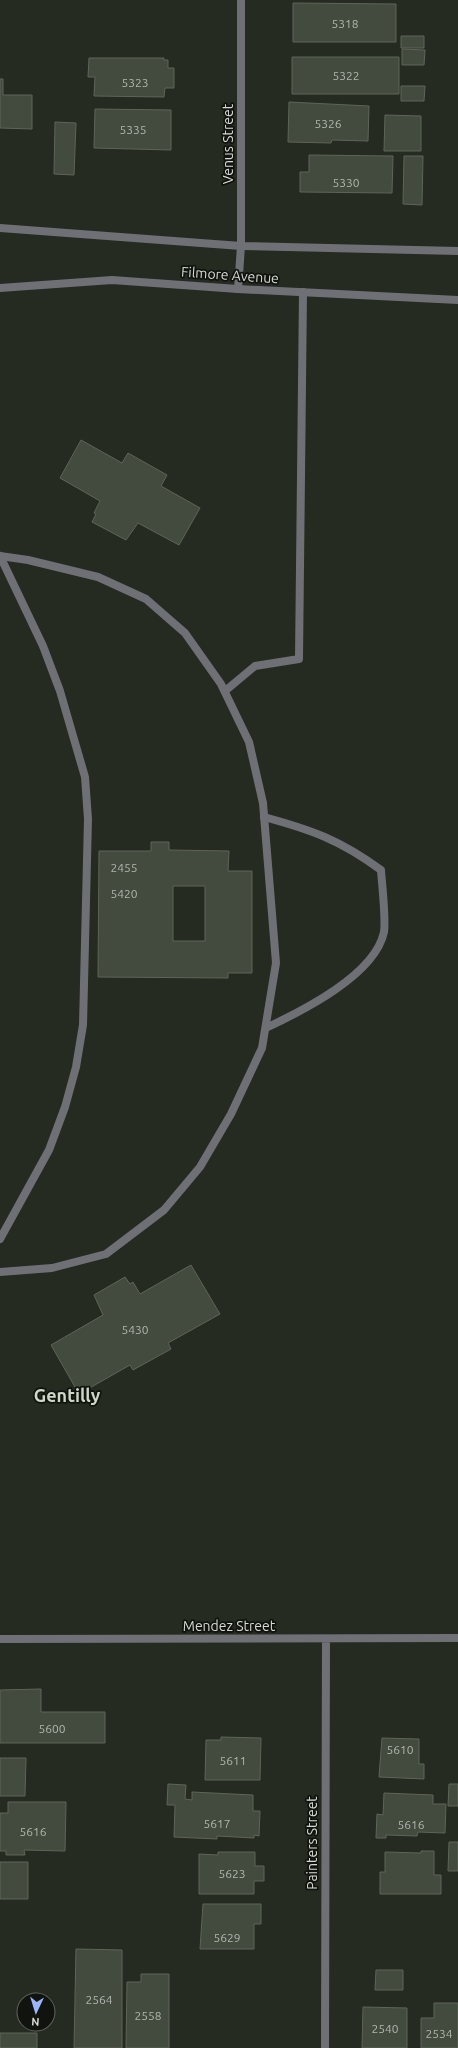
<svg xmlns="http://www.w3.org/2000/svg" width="458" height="2048" font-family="Ubuntu,sans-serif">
	<rect width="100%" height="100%" fill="#252b20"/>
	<path fill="#434a3e" stroke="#5e6558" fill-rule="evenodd" d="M293,3L396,4V42H293Z
		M401,36H424V48H401Z
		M402,49L425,50L424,65H402Z
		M292,57H399V94H292Z
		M89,58H164V60H168V68H174V88H165L164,97L94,96L95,77H88Z
		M0,79H3V95H32V129L0,128Z
		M401,86H425L424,101H401Z
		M289,102L369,106L368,141L332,140L331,143L288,142Z
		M95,109L171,110V150L94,148Z
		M385,115L421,116V151H384Z
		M55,122L76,123L74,175L54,174Z
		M309,155L393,156L392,193L300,192V172H309Z
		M404,156H423L422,205L403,204Z
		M81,440L122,463L128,453L167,475L161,486L200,508L179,545L138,523L126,540L92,522L96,514L94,513L100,501L60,478Z
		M151,842H169V850L229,851L228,871H252V973H228V978L98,977L99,851H151ZM173,886H205V941H173Z
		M191,1265L220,1314L168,1343L171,1349L133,1370L130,1365L79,1394L51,1345L103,1315L94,1295L125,1277L130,1284L133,1282L140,1294Z
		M41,1689V1712H105V1743H0V1690Z
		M221,1737L261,1738L260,1780H205L206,1740H221Z
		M382,1738L419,1739V1764H424V1779L379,1777Z
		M0,1758H26L25,1796H0Z
		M168,1784L186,1785L185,1799L192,1800V1792L253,1795V1811H260L259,1836L254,1835V1838L217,1836V1839L174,1837L175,1805H167Z
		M449,1784H458V1806H448Z
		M384,1793L433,1795V1804H446L445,1833L418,1832L417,1836L386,1835V1838H376L377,1814L383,1815Z
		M8,1802H66L65,1851L24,1850L25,1855H6V1851H0V1813H8Z
		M449,1842H458V1871H448Z
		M421,1851H434V1875H441V1894H380V1872H385V1852L421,1853Z
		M218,1852H255V1866H264V1881H254V1894H199V1854L218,1855Z
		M0,1862H28V1899H0Z
		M203,1904H261V1924H254V1949H200Z
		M76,1949L122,1950V2048H74Z
		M376,1970H403V1990H375Z
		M141,1974H169V2048H126L127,1982H141Z
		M434,2003H458V2048H421V2018H434Z
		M363,2007L407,2008V2048H362Z
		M0,2033H37V2048H0Z"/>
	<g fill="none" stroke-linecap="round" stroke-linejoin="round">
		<path stroke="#6e7076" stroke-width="8" d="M225,691L255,666L299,659L303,292
			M264,817C312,830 340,840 381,870C382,885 386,918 384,932C375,975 302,1011 266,1028
			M0,1239L49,1150L65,1107L76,1067L83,1025L88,819L85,777L60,691L43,646L0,556"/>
		<path stroke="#6e7076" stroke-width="8" d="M238,289L241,246V0
			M0,556L28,560L98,577L146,599L185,633L221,684L249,742L263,803L276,963L262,1048L231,1114L200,1167L164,1210L106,1254L52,1268L0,1272
			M0,1639L458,1638
			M325,2048L326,1639"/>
		<path stroke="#6e7076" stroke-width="8" d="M0,228L241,246L458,251
			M0,288L112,280L238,289L458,300"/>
	</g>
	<g text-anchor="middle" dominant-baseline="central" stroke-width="3.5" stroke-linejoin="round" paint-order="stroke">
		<g font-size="12" fill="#b1b7ae">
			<text x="345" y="23">5318</text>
			<text x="346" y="75">5322</text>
			<text x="135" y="82">5323</text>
			<text x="328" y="123">5326</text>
			<text x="133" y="129">5335</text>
			<text x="346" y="182">5330</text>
			<text x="124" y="867">2455</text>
			<text x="124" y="893">5420</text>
			<text x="135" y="1329">5430</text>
			<text x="52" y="1728">5600</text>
			<text x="400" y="1749">5610</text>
			<text x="233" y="1760">5611</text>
			<text x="217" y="1823">5617</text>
			<text x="411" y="1824">5616</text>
			<text x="33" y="1831">5616</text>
			<text x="232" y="1873">5623</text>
			<text x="227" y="1937">5629</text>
			<text x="99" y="1999">2564</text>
			<text x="148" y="2015">2558</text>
			<text x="385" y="2028">2540</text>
			<text x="439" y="2033">2534</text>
		</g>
		<g font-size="14" fill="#d6dbd3" stroke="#10130e">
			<text transform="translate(228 144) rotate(-90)">Venus Street</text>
			<text transform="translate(230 275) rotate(4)">Filmore Avenue</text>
			<text x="229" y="1626">Mendez Street</text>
			<text transform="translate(312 1843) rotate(-90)">Painters Street</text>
		</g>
		<g font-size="18" font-weight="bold" fill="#cfd7c9" stroke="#10130e">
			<text x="67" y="1395">Gentilly</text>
		</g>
	</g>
	<g transform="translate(36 2012) rotate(184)"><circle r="19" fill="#10130e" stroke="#5f635d"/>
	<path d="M0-3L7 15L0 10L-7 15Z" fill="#9bb4fd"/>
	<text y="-6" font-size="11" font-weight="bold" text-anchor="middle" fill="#d6dbd3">N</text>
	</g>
</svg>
